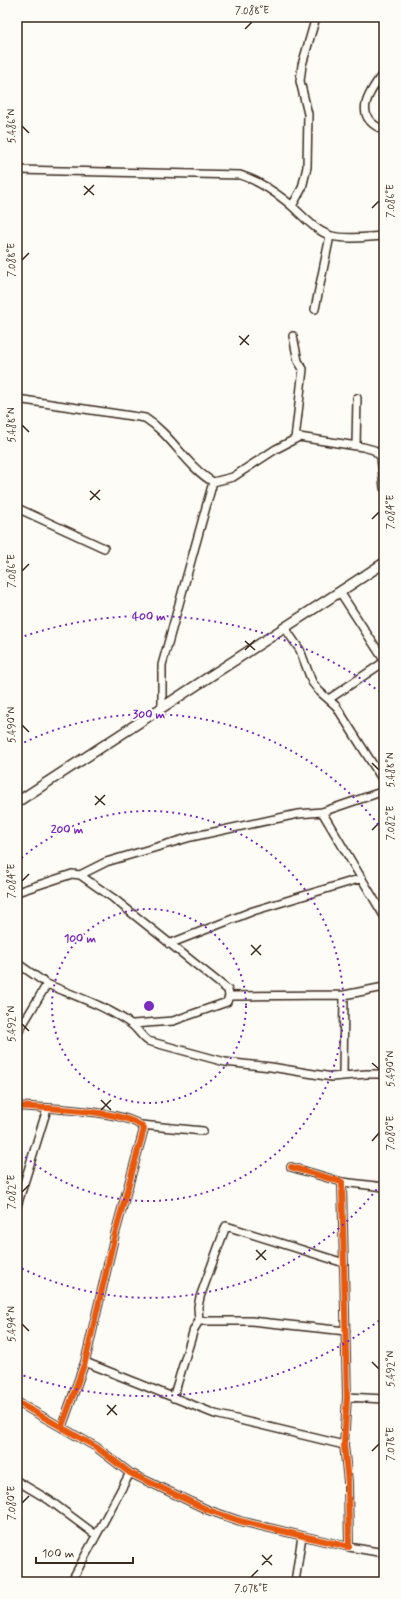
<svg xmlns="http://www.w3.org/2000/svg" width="401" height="1599" font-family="Mynerve,sans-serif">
	<rect width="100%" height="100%" fill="#fdfcf7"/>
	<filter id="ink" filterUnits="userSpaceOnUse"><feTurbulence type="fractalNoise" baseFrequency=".025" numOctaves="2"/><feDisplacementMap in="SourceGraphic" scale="8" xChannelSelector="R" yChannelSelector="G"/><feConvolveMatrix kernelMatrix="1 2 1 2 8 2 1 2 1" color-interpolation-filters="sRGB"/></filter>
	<g filter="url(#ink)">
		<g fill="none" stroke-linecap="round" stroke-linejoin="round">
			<g stroke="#3b2a1e" stroke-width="10">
				<path id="minor" d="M384,72C369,92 351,117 384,130
					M17,170L240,175C257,180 272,190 286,201C300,212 314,231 332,236C348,240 367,237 384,236
					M292,206L302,188L307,167L308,114L300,81L302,65L316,17
					M315,309L330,236
					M293,336L298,361L303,369L295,439
					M17,399L145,418C172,435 186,466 213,482L233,477L276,449L299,437L363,447L374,450L381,457L384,488
					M356,446L357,398
					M17,508L104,548
					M340,592L384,660
					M285,628L300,650L312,682L319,691L336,706L384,782
					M329,699L384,662
					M162,708V665L213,482
					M322,812L384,916
					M80,875L106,862L191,837L298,814L322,812L384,791
					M17,892L72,874L80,875L113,898L228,990L229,996L227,1002L173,1021L133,1024
					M169,944L253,911L362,878
					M17,963L47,984L17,1034
					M47,984C75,996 106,1006 131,1024C137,1028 141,1036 148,1041L225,1062L271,1067L332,1077L366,1074H384
					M229,996L344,995L384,987
					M343,1076L344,995
					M17,1106C42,1108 132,1110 144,1129L115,1234L85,1362L62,1426
					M141,1125L203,1131
					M342,1182L384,1187
					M17,1206L47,1109
					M199,1321L198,1307L200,1297L226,1226L344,1263
					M85,1362L215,1414L344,1445
					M347,1397L384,1399
					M173,1398L194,1329L199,1321H251L346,1331
					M17,1402L96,1447L130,1473L208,1510L240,1521L349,1547L348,1482L344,1445L347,1397L342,1182L291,1167
					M17,1481L49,1500L96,1535
					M349,1547L384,1553
					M71,1582L130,1473
					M295,1582L302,1536"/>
			</g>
			<g stroke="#3b2a1e" stroke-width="12">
				<path id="major" d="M17,802L384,563"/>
			</g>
			<use href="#minor" stroke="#fdfcf7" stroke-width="7"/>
			<use href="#major" stroke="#fdfcf7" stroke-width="9"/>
			<g stroke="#fdfcf7" stroke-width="8">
				<path id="cycleway" d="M17,1106C42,1108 132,1110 144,1129L115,1234L85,1362L62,1426
					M17,1402L96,1447L130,1473L208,1510L240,1521L349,1547L348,1482L344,1445L347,1397L342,1182L291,1167"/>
			</g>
			<use href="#cycleway" stroke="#e8590c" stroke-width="6"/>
		</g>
	</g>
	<path fill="none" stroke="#3b2a1e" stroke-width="1.5" d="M245,29L252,22M22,126L29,133M84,186L94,195M84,195L94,185M372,208L379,201M22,260L29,253M239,336L249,345M240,345L249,335M22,425L29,432M90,491L100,500M90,500L100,490M372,519L379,512M22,571L29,564M245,641L255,650M245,650L255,640M22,725L29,732M372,763L379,770M95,796L105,805M95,805L105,795M372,830L379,823M22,881L29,874M251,945L261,955M251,955L261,945M22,1024L29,1031M372,1063L379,1069M101,1100L111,1110M101,1110L111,1100M372,1141L379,1133M22,1192L29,1185M256,1250L266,1260M256,1260L266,1250M22,1324L29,1331M372,1362L379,1369M107,1405L117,1415M107,1415L116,1405M372,1451L379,1444M22,1503L29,1496M262,1555L272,1565M262,1565L272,1555M251,1577L258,1570"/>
	<g fill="none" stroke="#7b2cbf" stroke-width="2" stroke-dasharray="2 4">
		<circle cx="149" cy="1006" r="97"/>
		<path d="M17 862A195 195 0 1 1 17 1150"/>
		<path d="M384 1180A292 292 0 0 1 19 1267M19 745A292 292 0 0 1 384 832"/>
		<path d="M384 1317A390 390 0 0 1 19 1374M19 638A390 390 0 0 1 384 695"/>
	</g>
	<circle cx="149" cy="1006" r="6" fill="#7b2cbf" stroke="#fdfcf7" stroke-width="2"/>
	<g font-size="12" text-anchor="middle" font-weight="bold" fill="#7b2cbf" stroke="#fdfcf7" stroke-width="4" stroke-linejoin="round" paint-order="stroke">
		<text x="149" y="620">400 m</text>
		<text x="149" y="718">300 m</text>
		<text x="67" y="833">200 m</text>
		<text x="80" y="942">100 m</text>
	</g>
	<rect width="401" height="1599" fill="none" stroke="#fdfcf7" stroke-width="44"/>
	<path d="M36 1557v6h97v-6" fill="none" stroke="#3b2a1e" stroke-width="2"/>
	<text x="42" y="1557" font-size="12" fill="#3b2a1e" stroke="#fdfcf7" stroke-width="3" paint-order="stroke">100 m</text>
	<rect x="22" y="22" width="357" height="1555" fill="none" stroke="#3b2a1e" stroke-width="1.5"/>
	<g font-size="10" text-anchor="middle" fill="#3b2a1e">
		<text x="252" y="14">7.088°E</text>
		<text transform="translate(11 126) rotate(-90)" y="4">5.486°N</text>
		<text transform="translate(390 201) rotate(-90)" y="4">7.086°E</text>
		<text transform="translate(11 260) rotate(-90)" y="4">7.088°E</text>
		<text transform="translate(11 425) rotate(-90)" y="4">5.488°N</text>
		<text transform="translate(390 512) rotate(-90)" y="4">7.084°E</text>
		<text transform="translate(11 571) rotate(-90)" y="4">7.086°E</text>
		<text transform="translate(11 725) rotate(-90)" y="4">5.490°N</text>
		<text transform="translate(390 770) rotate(-90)" y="4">5.488°N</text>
		<text transform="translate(390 823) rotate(-90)" y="4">7.082°E</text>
		<text transform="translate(11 881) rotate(-90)" y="4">7.084°E</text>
		<text transform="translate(11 1024) rotate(-90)" y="4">5.492°N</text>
		<text transform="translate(390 1069) rotate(-90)" y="4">5.490°N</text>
		<text transform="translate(390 1133) rotate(-90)" y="4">7.080°E</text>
		<text transform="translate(11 1192) rotate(-90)" y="4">7.082°E</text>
		<text transform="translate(11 1324) rotate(-90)" y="4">5.494°N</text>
		<text transform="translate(390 1369) rotate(-90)" y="4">5.492°N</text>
		<text transform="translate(390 1444) rotate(-90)" y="4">7.078°E</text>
		<text transform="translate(11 1503) rotate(-90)" y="4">7.080°E</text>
		<text x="251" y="1592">7.078°E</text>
	</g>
</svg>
